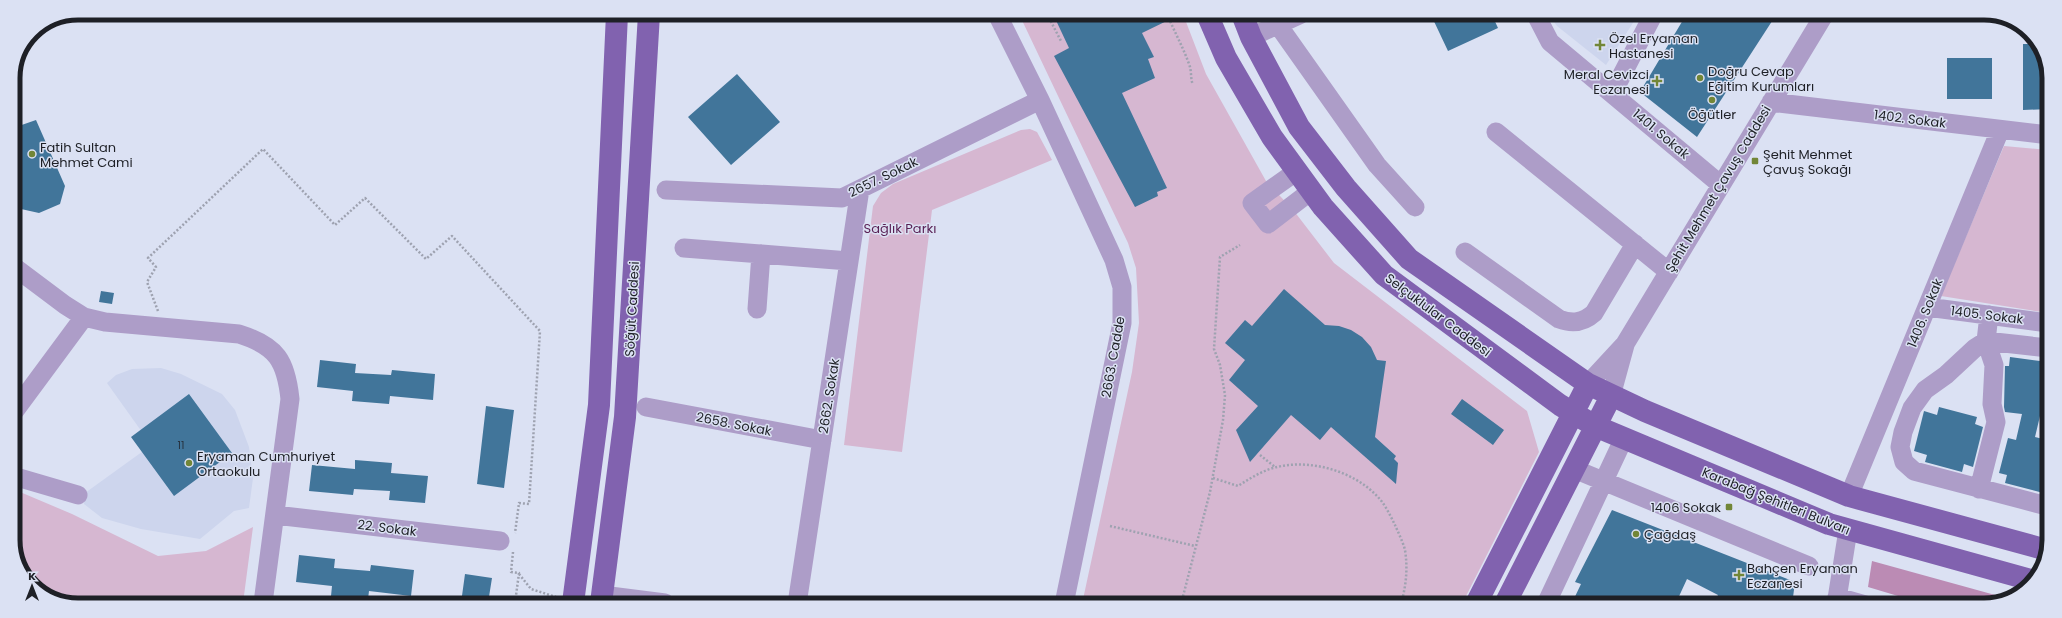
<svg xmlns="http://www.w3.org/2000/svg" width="2062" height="618" font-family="Poppins,sans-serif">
	<rect width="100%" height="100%" fill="#dbe1f3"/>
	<path fill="#cdd5ed" d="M1549,15H1638L1606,65L1557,26Z
		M161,368L181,374L222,394L235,410L249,447L253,478L249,508L234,511L200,539L141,529L102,518L84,504L85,493L146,449L147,439L107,383L116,375L132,369Z"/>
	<path fill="#d6b7d1" d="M1019,14H1183L1206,74L1266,181L1294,211L1334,263L1527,411L1539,452L1462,604H1082L1132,372L1139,323L1136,268L1128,243Z
		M1030,129L1037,132L1052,160L932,210L902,452L844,445L873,206L881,193L893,184L1021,130Z
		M2004,146L2049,150L2048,313L1941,296Z
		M13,489L72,514L158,556L206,551L253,527L243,603H61L29,583L13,545Z"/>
	<path fill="#bb8bb4" d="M1872,561L2006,598L1984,605H1928L1868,587Z"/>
	<path fill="#41759a" d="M1053,14H1181L1142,33L1154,57L1148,59L1155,78L1122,93L1167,188L1157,192L1158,196L1135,207L1054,56L1069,48Z
		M1431,15H1492L1498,28L1448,51Z
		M1686,15H1776L1697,137L1640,92Z
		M2023,44H2037L2049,73V109L2023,110Z
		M1947,58H1992V99H1947Z
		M737,74L780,122L731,165L688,117Z
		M36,120L65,186L60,204L39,213L21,209L13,181V128Z
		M1284,289L1325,325L1339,326L1351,330L1362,337L1371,347L1377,360L1386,361L1375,437L1396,456L1394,459L1398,463L1396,484L1331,427L1320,440L1291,415L1250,462L1236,430L1258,406L1229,380L1245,360L1225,343L1245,320L1252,326Z
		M101,291L114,293L112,304L99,302Z
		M2010,357L2048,362L2047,417L2040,416L2035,437L2047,440V494L2005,483L2007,475L1999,473L2008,438L2016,440L2022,414L2005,412L2004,407L2005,366H2009Z
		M320,360L356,364L355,373L391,375L392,370L435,374L433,400L390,396L389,404L352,401L353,391L317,387Z
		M189,394L232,453L174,496L131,437Z
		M1462,399L1504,430L1493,445L1451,414Z
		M486,406L514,410L504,488L477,484Z
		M1939,407L1977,417L1975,424L1983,427L1973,467L1964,464L1962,472L1925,462L1927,455L1914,451L1924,411L1937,415Z
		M355,460L392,463L391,473L428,476L425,503L389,500L390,491L354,489L353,495L309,491L312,465L355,469Z
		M1612,510L1795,582L1792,605H1713L1718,595L1687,579L1675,605H1571L1581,584L1575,582Z
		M299,555L335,559L334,568L370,571L371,565L414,570L411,596L369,591L368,599L331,596L332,586L296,582Z
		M465,574L492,578L488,603H461Z"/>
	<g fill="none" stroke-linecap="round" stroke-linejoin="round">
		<path stroke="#9ea2b0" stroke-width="2.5" stroke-dasharray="2 2" stroke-linecap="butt" d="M1047,14L1061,41
			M1167,14C1174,31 1183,47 1189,64C1192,71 1190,78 1193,85
			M158,311L147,282L156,267L148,258L263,149L335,225L365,198L426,259L452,236L540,331L529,504L519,503L515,533
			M1260,455L1275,467
			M1213,478L1238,486C1249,479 1260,472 1273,468C1308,458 1352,470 1377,496C1385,504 1390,515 1395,525C1398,532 1403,542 1405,550C1408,569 1406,586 1401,604
			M1110,526L1195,546
			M513,552L511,572L519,573L515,603
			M519,574L531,589L556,597
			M52,597L61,596L67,603
			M1181,604L1210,492L1223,420L1225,395L1220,365L1214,349L1220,257L1240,245"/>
		<path stroke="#ad9dc8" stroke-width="19" d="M997,14L1040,100L1114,260L1122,287V323L1064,604
			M1536,15L1550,42L1721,185
			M1278,25L1377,165L1415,207
			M1251,37L1301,14
			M1612,94L1653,15
			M1771,102L2049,135
			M1496,132L1669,272
			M1297,171L1252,203L1268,224L1311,191
			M666,190L842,198L1040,100
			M684,248L849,261
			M1465,252L1559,319C1572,324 1583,323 1594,313L1635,244
			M13,266L65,305L84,317L105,322L239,334C277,346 286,361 290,399L263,603
			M1927,307L2048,323
			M757,309L761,254
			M1588,384L1625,344L1824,15
			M1611,396L1625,345
			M646,407L822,440
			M13,413L84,317
			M1574,469L1809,566
			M13,476L78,495
			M1979,489L1996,422L1992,404L1994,365L1986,341L1989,315
			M1849,496L2000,130
			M2047,506L1914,471L1904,462L1900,447L1903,432L1912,408L1925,390L1946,375L1975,348L1986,341L2048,348
			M275,515L500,541
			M602,595L665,603
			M1837,597L1865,605
			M797,604L860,189
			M1546,604L1624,438
			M1836,605L1848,530"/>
		<path stroke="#8162af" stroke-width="22" d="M1207,14L1226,58L1272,137L1323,207L1384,275L1560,405L1595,426L1829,524L2031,580
			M1242,14L1251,37L1299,127L1346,188L1409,259L1588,384L1645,411L1849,496L2047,550
			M573,603L599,405L617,14
			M601,603L625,417L649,14
			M1476,604L1588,384
			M1505,604L1611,396"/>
	</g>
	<g fill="#728637" stroke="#dbe1f3" stroke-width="1.5">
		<path d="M1598 39h4v4h4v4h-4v4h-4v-4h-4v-4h4z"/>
		<circle cx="1700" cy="78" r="4"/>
		<path d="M1655 75h4v4h4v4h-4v4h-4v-4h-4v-4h4z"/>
		<circle cx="1712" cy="100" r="4"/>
		<circle cx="32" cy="154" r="4"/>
		<rect x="1751" y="157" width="8" height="8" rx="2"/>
		<circle cx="189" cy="463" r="4"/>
		<rect x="1725" y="503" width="8" height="8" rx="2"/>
		<circle cx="1636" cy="534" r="4"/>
		<path d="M1737 569h4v4h4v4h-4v4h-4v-4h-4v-4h4z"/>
	</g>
	<g text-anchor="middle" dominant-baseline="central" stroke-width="3" stroke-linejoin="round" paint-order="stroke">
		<g font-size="11" fill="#273543">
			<text x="181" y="445">11</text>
		</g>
		<g font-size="13" fill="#1e2026" stroke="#dbe1f3" text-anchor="start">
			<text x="1609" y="38">Özel Eryaman<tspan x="1609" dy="15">Hastanesi</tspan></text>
			<text x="1708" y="71">Doğru Cevap<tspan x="1708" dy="15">Eğitim Kurumları</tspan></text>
			<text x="1649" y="74" text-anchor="end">Meral Cevizci<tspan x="1649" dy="15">Eczanesi</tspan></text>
			<text x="1712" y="114" text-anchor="middle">Öğütler</text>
			<text x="40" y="147">Fatih Sultan<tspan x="40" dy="15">Mehmet Cami</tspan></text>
			<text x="1763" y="154">Şehit Mehmet<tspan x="1763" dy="15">Çavuş Sokağı</tspan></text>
			<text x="197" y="456">Eryaman Cumhuriyet<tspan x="197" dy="15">Ortaokulu</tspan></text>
			<text x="1721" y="507" text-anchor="end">1406 Sokak</text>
			<text x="1644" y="534">Çağdaş</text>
			<text x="1747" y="568">Bahçen Eryaman<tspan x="1747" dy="15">Eczanesi</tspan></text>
		</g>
		<g font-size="13" fill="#1e2026" stroke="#dbe1f3">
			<text transform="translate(1910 119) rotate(7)">1402. Sokak</text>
			<text transform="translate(1661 134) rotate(40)">1401. Sokak</text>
			<text transform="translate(883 177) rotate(-26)">2657. Sokak</text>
			<text transform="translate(1718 189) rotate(-59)">Şehit Mehmet Çavuş Caddesi</text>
			<text transform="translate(632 309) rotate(-87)">Söğüt Caddesi</text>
			<text transform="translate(1925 313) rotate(-68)">1406. Sokak</text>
			<text transform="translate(1438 315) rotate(37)">Selçuklular Caddesi</text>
			<text transform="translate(1987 315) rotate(7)">1405. Sokak</text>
			<text transform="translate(1113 357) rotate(-80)">2663. Cadde</text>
			<text transform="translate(829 396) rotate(-81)">2662. Sokak</text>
			<text transform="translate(734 424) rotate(11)">2658. Sokak</text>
			<text transform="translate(1776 501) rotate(22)">Karabağ Şehitleri Bulvarı</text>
			<text transform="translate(387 528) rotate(7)">22. Sokak</text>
		</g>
		<g font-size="13" fill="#581e53" stroke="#dbe1f3">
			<text x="900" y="228">Sağlık Parkı</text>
		</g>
	</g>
	<path d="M0 0H2062V618H0ZM78 20H1984A58 58 0 0 1 2042 78V540A58 58 0 0 1 1984 598H78A58 58 0 0 1 20 540V78A58 58 0 0 1 78 20Z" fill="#dbe1f3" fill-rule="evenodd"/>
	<path fill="none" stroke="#1e2026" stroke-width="5" d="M78 20H1984A58 58 0 0 1 2042 78V540A58 58 0 0 1 1984 598H78A58 58 0 0 1 20 540V78A58 58 0 0 1 78 20Z"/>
	<g transform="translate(32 586)" stroke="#dbe1f3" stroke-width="3" paint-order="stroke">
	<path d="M0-3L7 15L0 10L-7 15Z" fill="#1e2026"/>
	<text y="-6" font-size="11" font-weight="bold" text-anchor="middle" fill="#1e2026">K</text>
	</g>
</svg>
